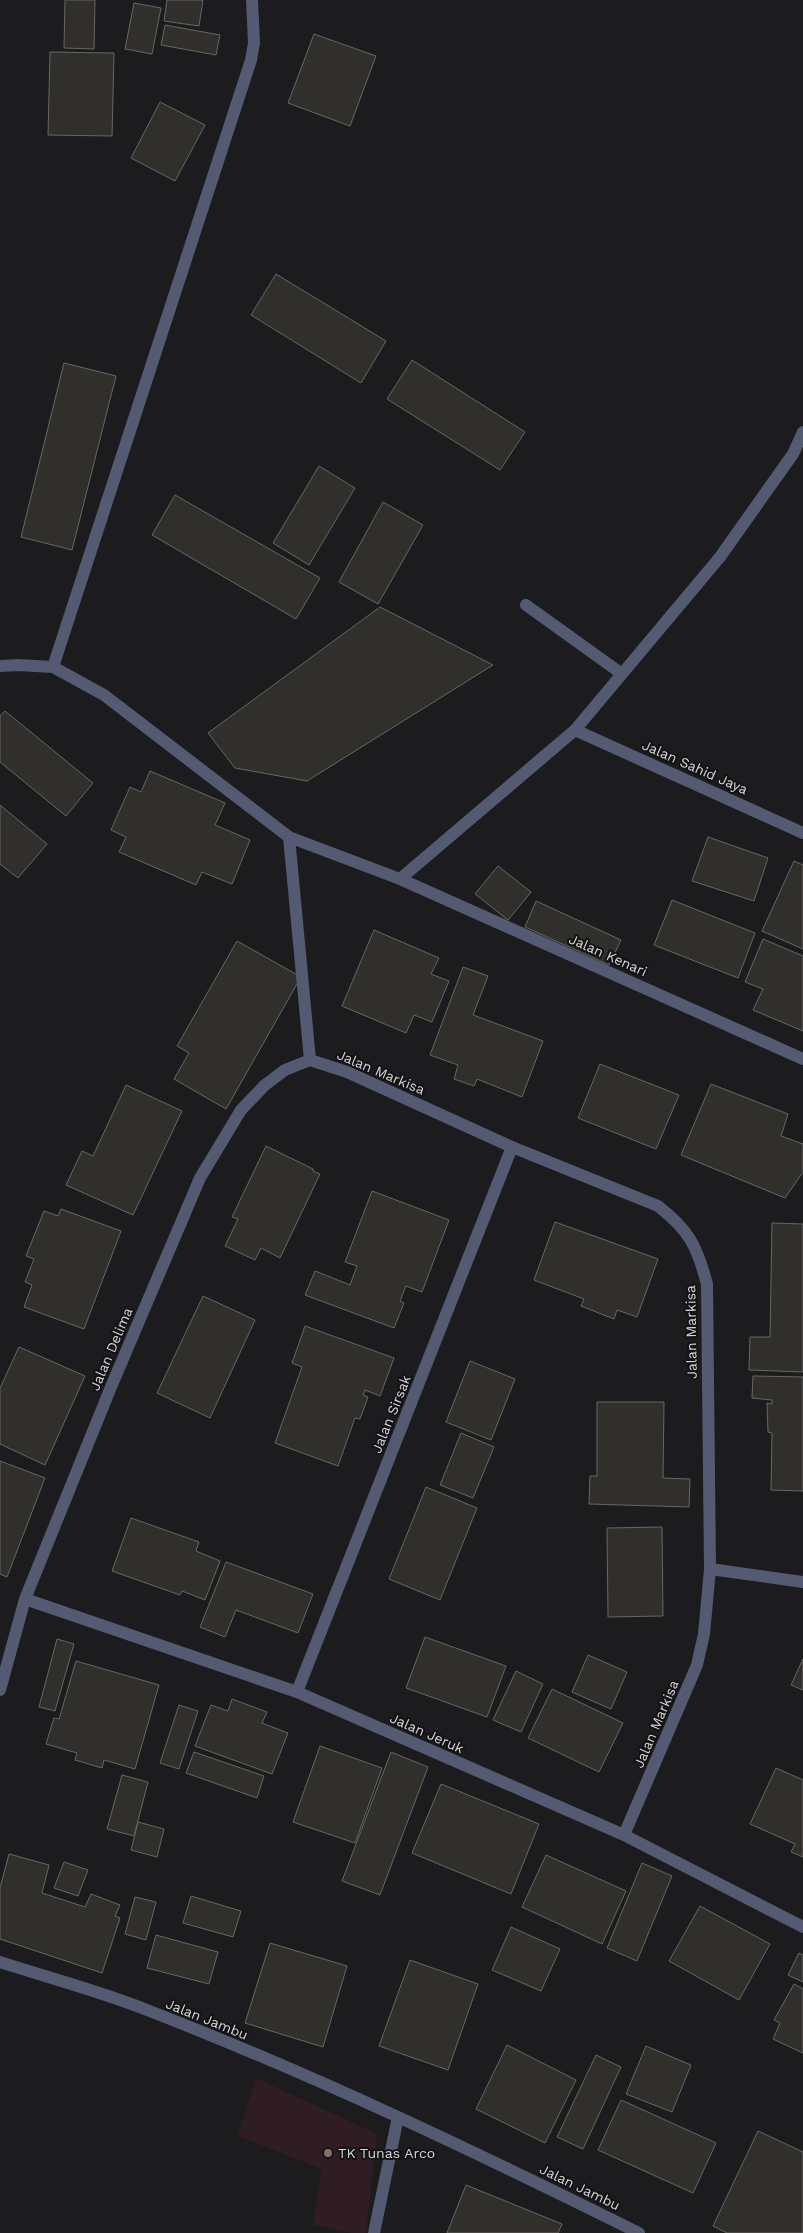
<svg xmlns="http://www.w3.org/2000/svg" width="803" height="2233" font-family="'Work Sans',sans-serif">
	<rect width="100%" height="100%" fill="#1c1c1e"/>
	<path fill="#2f1d23" d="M256,2078L377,2134L366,2233H353L313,2225L322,2169L238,2136Z"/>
	<path fill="#302f2c" stroke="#696764" d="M65,0H95L94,49L64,48Z
		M167,0H203L199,26L164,21Z
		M134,3L161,8L152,54L125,49Z
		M165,25L220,35L216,55L161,45Z
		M314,34L376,56L350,126L288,103Z
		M50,52L114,53L112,136L48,135Z
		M160,102L205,125L175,181L131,158Z
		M276,274L386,341L361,383L251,315Z
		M412,360L525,432L500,470L387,399Z
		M64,363L116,376L72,550L21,537Z
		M319,466L355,488L309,565L273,543Z
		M175,495L320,578L296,619L152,535Z
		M383,502L423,525L378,604L339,582Z
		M380,607L493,665L307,781L235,768L208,733Z
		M5,711L93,783L66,816L0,762V716Z
		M150,771L225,803L215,825L250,840L232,884L202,872L196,885L119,852L126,837L111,830L130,787L141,792Z
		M0,805L47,844L18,878L0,864Z
		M708,837L768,858L754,901L692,881Z
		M794,861L803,865V949L762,931Z
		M498,866L531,892L508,920L475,894Z
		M672,900L755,933L738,978L654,945Z
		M536,901L621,940L609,965L525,927Z
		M374,930L439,958L431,974L449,981L432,1022L414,1015L406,1033L342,1006Z
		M763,939L803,956V1031L753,1010L763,989L745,982Z
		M237,941L301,977L226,1109L174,1079L189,1053L177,1046Z
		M463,967L488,976L473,1015L543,1041L522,1097L477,1079L474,1086L454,1079L458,1065L430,1055Z
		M600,1064L679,1095L656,1149L578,1118Z
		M711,1084L788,1114L781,1136L803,1144V1172L785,1198L681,1155Z
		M126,1085L182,1111L133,1215L66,1185L82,1151L93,1156Z
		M266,1146L313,1169V1171L320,1174L280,1258L261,1248L255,1260L225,1246L238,1219L232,1217Z
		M372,1191L449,1220L422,1292L406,1286L400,1301L404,1303L394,1328L305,1295L315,1271L350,1285L357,1266L345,1262Z
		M61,1209L121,1231L84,1329L24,1307L32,1285L25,1282L34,1259L26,1256L44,1211L58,1216Z
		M555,1222L658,1259L637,1317L617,1310L614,1319L581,1306L584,1299L534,1280Z
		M772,1223L803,1224V1372L749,1370L750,1337H770Z
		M203,1296L255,1320L210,1418L157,1393Z
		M305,1326L394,1358L380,1396L365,1390L363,1395L368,1397L360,1419L355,1418L338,1466L275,1443L302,1367L292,1363Z
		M19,1347L85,1376L45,1465L0,1444V1388Z
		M470,1361L515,1379L491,1440L446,1422Z
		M753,1376L803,1377V1491L771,1490L772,1433L768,1432L767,1403L772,1404V1400L752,1398Z
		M597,1402H664L663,1478L690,1479L689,1507L589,1504L590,1476H597Z
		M461,1433L494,1447L473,1498L440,1485Z
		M0,1461L45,1478L7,1577L0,1574Z
		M426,1487L477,1508L440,1600L389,1579Z
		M131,1518L199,1542L196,1551L220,1561L205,1600L182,1591L180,1595L112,1571Z
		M662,1527L663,1616L608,1617L607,1528Z
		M226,1562L313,1594L298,1633L236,1610L225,1637L200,1627Z
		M425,1637L506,1666L487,1717L406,1688Z
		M57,1639L74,1644L55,1711L39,1707Z
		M588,1655L627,1672L611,1709L572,1692Z
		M803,1659V1690L791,1685Z
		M76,1661L159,1685L135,1769L104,1760L102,1768L75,1760L77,1753L46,1744L54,1718L59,1719Z
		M516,1671L543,1684L521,1732L493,1720Z
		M552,1689L623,1723L599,1772L528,1738Z
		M232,1699L267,1712L262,1723L288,1733L272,1774L195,1746L211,1705L228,1711Z
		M179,1705L198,1711L179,1769L160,1763Z
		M320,1746L382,1768L355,1843L293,1822Z
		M194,1752L264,1776L257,1798L186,1773Z
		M391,1752L428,1767L380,1895L342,1881Z
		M776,1768L803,1780V1857L791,1852L795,1844L750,1824Z
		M122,1775L148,1782L134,1836L107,1829Z
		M441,1784L539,1824L511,1894L412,1853Z
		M138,1822L164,1829L157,1857L131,1850Z
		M9,1854L49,1865L42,1893L85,1907L91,1894L120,1905L115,1916L120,1918L102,1973L0,1939V1888Z
		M546,1855L626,1891L602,1944L522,1907Z
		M64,1862L88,1870L78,1896L54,1888Z
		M642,1863L672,1876L637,1961L607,1948Z
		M191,1896L241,1911L233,1937L183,1923Z
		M135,1897L156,1902L146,1940L125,1934Z
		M700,1906L770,1944L739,2000L669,1961Z
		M511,1927L560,1949L541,1991L492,1970Z
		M156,1935L218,1952L209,1984L147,1968Z
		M270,1943L347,1966L323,2047L245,2023Z
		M799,1953L803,1955V1982L788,1975Z
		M410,1960L478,1984L448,2070L379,2046Z
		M794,1984L803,1989V2053L773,2039L780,2023L774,2020Z
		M507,2045L576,2080L545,2143L476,2109Z
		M646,2046L691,2065L672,2112L626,2094Z
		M596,2055L621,2067L583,2149L557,2137Z
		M621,2100L716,2143L693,2193L598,2150Z
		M758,2131L803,2152V2233H727L713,2226Z
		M466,2185L562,2224L558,2233H447Z"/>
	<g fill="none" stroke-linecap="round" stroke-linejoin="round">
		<path stroke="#535a72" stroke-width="12" d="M526,605L622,674
			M0,666L18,665L53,667L104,695L289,837L400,879L803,1059
			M53,667L251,60L254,43L252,0
			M575,730L803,833
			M289,837L310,1060
			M400,879L575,730L720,557L793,454L803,432
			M310,1060L347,1072L512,1147L658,1206C689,1230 697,1246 707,1284L710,1569L704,1634L697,1665L624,1835
			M710,1569L803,1582
			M25,1599L297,1692L624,1835L803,1927
			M0,1690L25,1599L111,1387L200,1178L241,1110L265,1085L285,1070L310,1060
			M297,1692L512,1147
			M0,1962C49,1978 99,1991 147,2010C315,2075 478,2153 639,2233
			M374,2233L398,2117"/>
	</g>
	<circle fill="#8d6e63" stroke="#131215" stroke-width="2" cx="328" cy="2153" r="5"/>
	<g text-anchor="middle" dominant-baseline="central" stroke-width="4" stroke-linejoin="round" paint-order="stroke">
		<g font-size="14" fill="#d7d7d9" stroke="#131215">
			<text transform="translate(695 767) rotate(24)">Jalan Sahid Jaya</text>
			<text transform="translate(608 955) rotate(24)">Jalan Kenari</text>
			<text transform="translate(381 1072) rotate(23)">Jalan Markisa</text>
			<text transform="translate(691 1332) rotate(-91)">Jalan Markisa</text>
			<text transform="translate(111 1349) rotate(-67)">Jalan Delima</text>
			<text transform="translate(391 1414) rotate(-68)">Jalan Sirsak</text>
			<text transform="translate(656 1724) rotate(-67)">Jalan Markisa</text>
			<text transform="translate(427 1733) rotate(24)">Jalan Jeruk</text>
			<text transform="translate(207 2019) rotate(22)">Jalan Jambu</text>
			<text transform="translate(580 2187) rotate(26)">Jalan Jambu</text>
		</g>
		<g font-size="14" fill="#d7d7d9" stroke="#131215" text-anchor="start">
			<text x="338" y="2153">TK Tunas Arco</text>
		</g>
	</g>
</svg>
